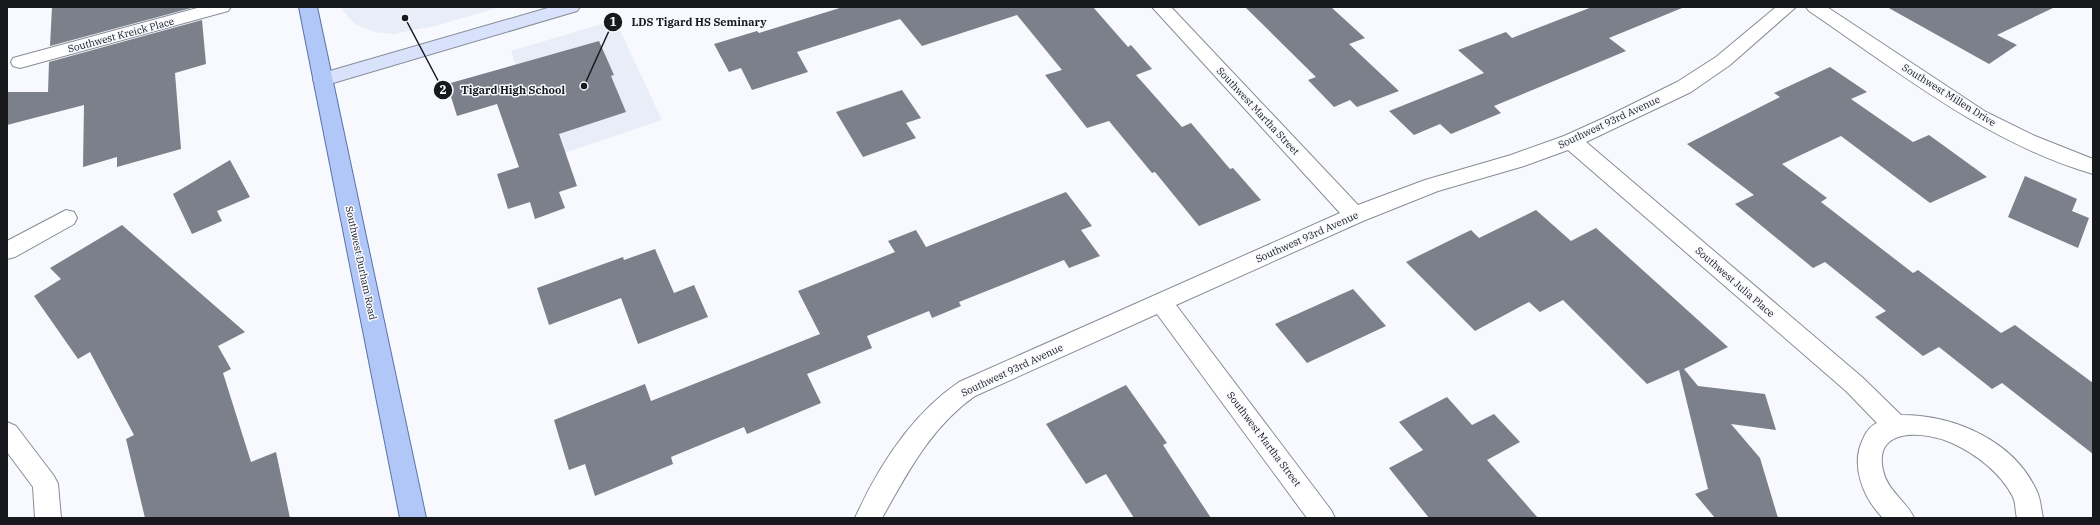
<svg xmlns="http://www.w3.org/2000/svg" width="2100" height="525" font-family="'IBM Plex Serif',serif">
	<rect width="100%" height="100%" fill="#f7f9fe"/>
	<path fill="#e8edf8" d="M342,7H500L435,26L394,34L375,32L355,24L344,12Z
		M615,20L662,120L549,158L511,51Z"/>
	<path fill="#7b808a" d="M52,7H195L50,46Z
		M843,7H1093L1128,47L1131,45L1152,69L1136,75L1182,127L1191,123L1230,169L1233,168L1261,200L1199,226L1155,172L1152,173L1109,121L1087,128L1045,75L1062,70L1017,15L922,46L900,19L797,52L808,72L752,90L741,68L729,72L714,44L757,31L759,33Z
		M1245,7H1331L1365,38L1349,44L1399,91L1357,107L1350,100L1334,107L1308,80L1316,77Z
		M1592,7L1682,8L1609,38L1626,51L1494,106L1501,113L1451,134L1440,124L1414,135L1389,111L1484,73L1458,50L1506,32L1512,38Z
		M1887,7H2055L1997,35L2017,45L1989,64Z
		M202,20L206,64L175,73L181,149L117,167V157L83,167L84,105L7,125V92H48L49,62Z
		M599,41L614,75L611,76L626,112L559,134L577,186L559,192L565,208L535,219L530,202L508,209L497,174L519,167L497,104L457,116L447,84Z
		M1830,67L1867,92L1851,99L1913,142L1929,135L1987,177L1930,203L1841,136L1782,164L1827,198L1821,202L1913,273L1918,270L2001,333L2015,325L2093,383V454L2002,383L1992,389L1939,347L1923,356L1875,317L1886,311L1825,262L1813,268L1735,204L1754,195L1687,144L1780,97L1774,93Z
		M902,90L921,118L906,123L916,138L863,157L836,112Z
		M230,160L250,197L217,211L222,221L192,234L173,194Z
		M2025,176L2077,199L2072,211L2089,218L2078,248L2008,217Z
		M1066,192L1092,226L1081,230L1100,256L1069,268L1064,260L959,302L961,306L932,318L929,311L867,336L872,348L807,374L821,403L747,434L744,427L671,457L673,464L595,496L585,464L569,470L554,420L645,384L651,401L820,334L798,291L895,252L888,241L916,230L926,247Z
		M1536,210L1571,241L1596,228L1728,347L1684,369L1698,386L1765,394L1776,430L1731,424L1760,458L1778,518H1715L1695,494L1708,489L1679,370L1647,384L1563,300L1540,312L1529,302L1475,331L1406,262L1471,230L1479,238Z
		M122,225L245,332L218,346L231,369L223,373L251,462L276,452L290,518H145L126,439L134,435L90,352L78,359L34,296L61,279L50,268Z
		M655,249L674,293L694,285L708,317L638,344L621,298L549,325L537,288L623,257L624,260Z
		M1353,289L1386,326L1307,363L1275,324Z
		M1126,385L1167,443L1163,445L1211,518H1134L1106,474L1086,484L1046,424Z
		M1447,397L1472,425L1494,414L1520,442L1487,460L1538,518H1429L1389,468L1423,450L1399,422Z"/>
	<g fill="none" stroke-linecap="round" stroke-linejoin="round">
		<g stroke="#878c96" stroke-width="2">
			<path id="street" d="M201,7H231L228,11L20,68L13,66L11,62L13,58Z
				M1152,7H1171L1358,205L1425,180L1511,155L1564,136L1606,117L1677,82L1716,57L1776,7H1796L1730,65L1691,92L1586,142L1862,377L1901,415C1955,415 2016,441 2038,494C2041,502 2041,510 2043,518H2017C2015,511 2016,503 2013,497C2001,473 1976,454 1952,443C1926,431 1873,426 1883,470C1887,491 1906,500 1914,518H1883C1863,498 1850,465 1863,439C1866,432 1870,426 1877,423L1846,391L1568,150L1524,166L1438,191L1363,221L1176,305L1331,510L1335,518H1307L1157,314L975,396C931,427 908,472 882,518H855C878,467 912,414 959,382L1340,213Z
				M1806,7H1827L1986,112L2035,136L2093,159V174C1987,143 1899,72 1809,11Z
				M66,210L74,212L77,218L74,224L15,257L7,259V241Z
				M7,422L16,426L54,476L58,484L61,518H35L33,487L7,452Z"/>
		</g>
		<g stroke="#878c96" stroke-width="2">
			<path id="secondary" d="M551,7H580L577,11L323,86L316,85L313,80L316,75Z"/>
		</g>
		<g stroke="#5972a7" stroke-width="2">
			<path id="primary" d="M299,7H317L426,518H400Z"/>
		</g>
		<use href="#street" fill="#fff" fill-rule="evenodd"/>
		<use href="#secondary" fill="#d8e3fb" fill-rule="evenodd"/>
		<use href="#primary" fill="#b1c7f7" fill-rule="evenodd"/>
	</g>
	<g text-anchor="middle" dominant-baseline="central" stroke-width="3" stroke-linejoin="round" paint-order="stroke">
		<g font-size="10" fill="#17191d" stroke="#f7f9fe">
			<text transform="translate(121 35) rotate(-15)">Southwest Kreick Place</text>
			<text transform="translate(1949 95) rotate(32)">Southwest Millen Drive</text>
			<text transform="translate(1258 111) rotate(47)">Southwest Martha Street</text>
			<text transform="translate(1609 122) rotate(-25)">Southwest 93rd Avenue</text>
			<text transform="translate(1307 237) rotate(-24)">Southwest 93rd Avenue</text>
			<text transform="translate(361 263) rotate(78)">Southwest Durham Road</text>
			<text transform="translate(1735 282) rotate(41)">Southwest Julia Place</text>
			<text transform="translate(1012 370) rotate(-25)">Southwest 93rd Avenue</text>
			<text transform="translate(1264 439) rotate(53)">Southwest Martha Street</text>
		</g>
	</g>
	<path fill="none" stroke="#17191d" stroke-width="1.5" d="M584 86L613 22M405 18L443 90"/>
	<g fill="#17191d" stroke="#f7f9fe" stroke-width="1.5">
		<circle cx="584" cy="86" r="4"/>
		<circle cx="405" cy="18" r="4"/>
		<circle cx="613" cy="22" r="10"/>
		<circle cx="443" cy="90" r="10"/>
	</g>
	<g font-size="12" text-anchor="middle" font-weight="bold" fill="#fff">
		<text x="613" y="26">1</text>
		<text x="443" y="94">2</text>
	</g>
	<g font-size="11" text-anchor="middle" font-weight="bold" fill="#17191d" stroke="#f7f9fe" stroke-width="3" stroke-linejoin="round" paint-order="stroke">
		<text x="699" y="26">LDS Tigard HS Seminary</text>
		<text x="513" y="94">Tigard High School</text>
	</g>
	<rect width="2100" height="525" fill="none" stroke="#17191d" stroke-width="16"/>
</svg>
